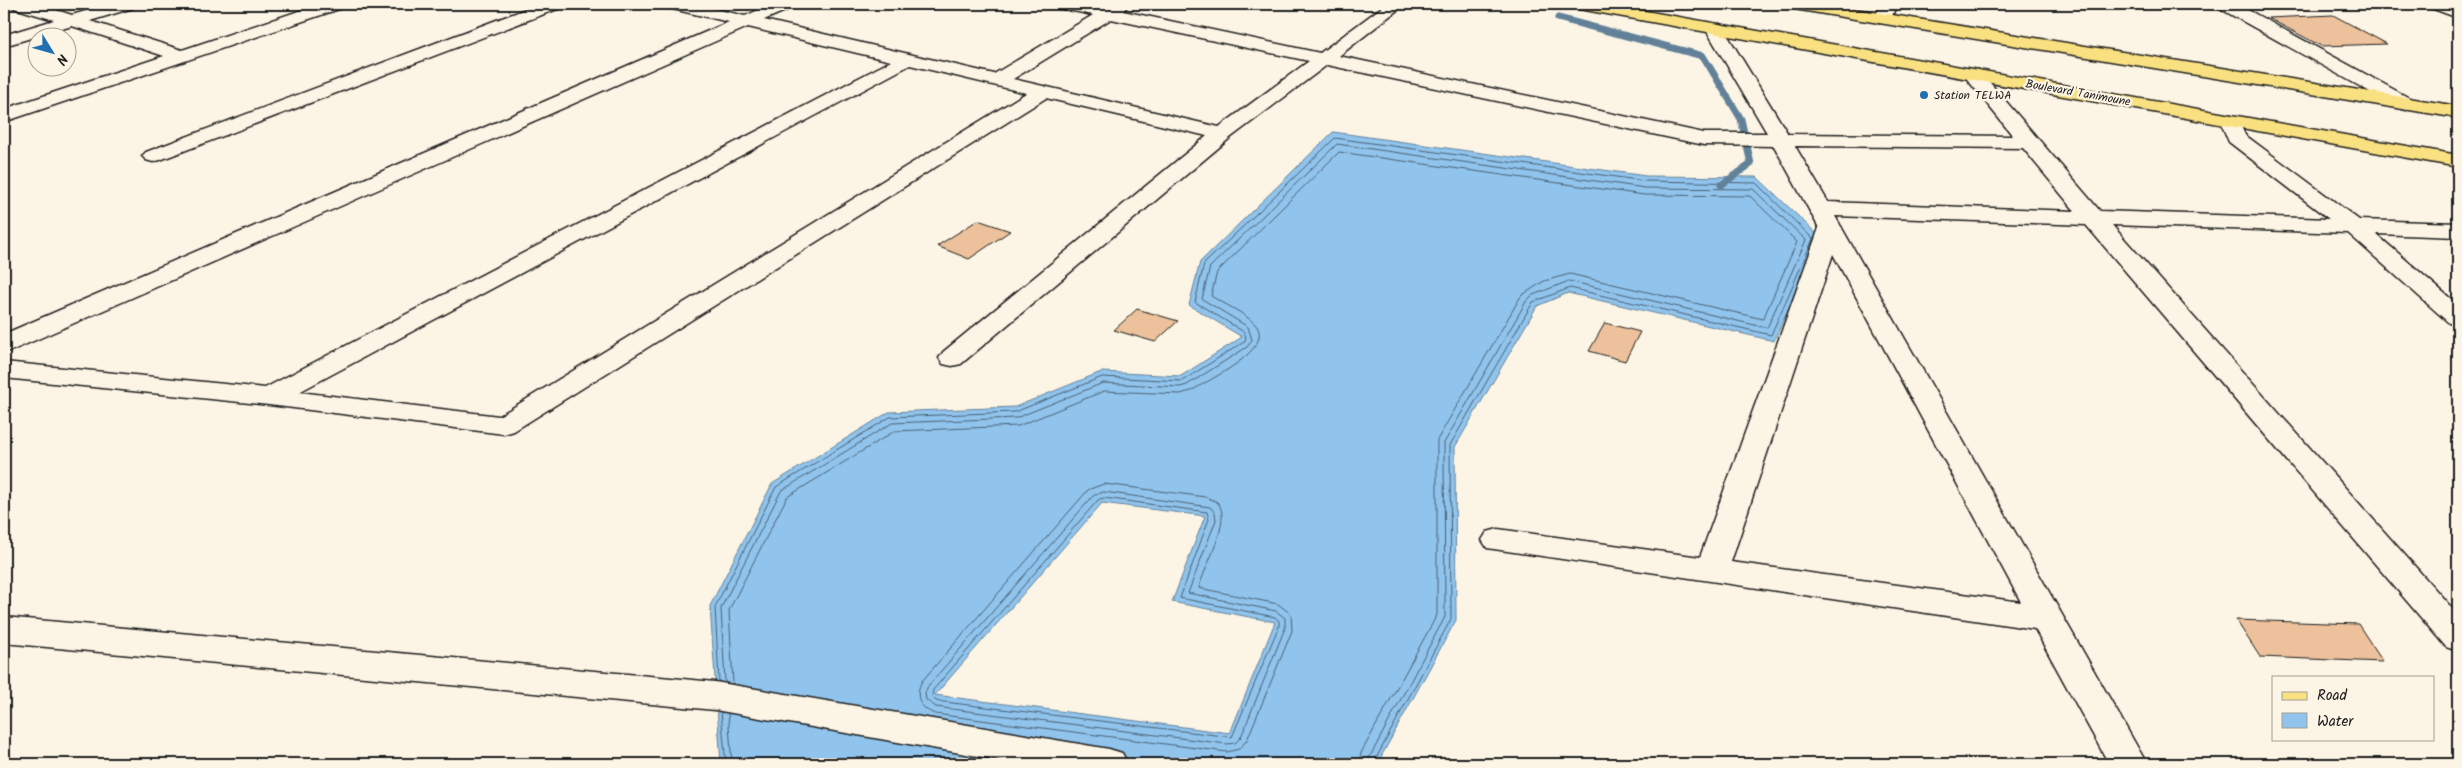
<svg xmlns="http://www.w3.org/2000/svg" width="2462" height="768" font-family="Kalam,sans-serif">
	<rect width="100%" height="100%" fill="#fcf5e5"/>
	<filter id="ink" filterUnits="userSpaceOnUse"><feTurbulence type="fractalNoise" baseFrequency=".02" numOctaves="2"/><feDisplacementMap in="SourceGraphic" scale="10" xChannelSelector="R" yChannelSelector="G"/><feConvolveMatrix kernelMatrix="1 2 1 2 8 2 1 2 1" color-interpolation-filters="sRGB"/></filter>
	<g filter="url(#ink)">
		<path fill="#90c4ed" stroke="#628199" fill-rule="evenodd" d="M1333,132L1646,176L1757,177L1820,237L1774,341L1568,293L1537,306L1455,447L1456,620L1377,764H721L710,606L772,484L889,412L1015,407L1101,372L1181,376L1242,337L1189,305L1200,262ZM1102,503L1205,516L1172,602L1275,622L1230,733L935,695Z"/>
		<g fill="none" stroke-linecap="round" stroke-linejoin="round">
			<path stroke="#4a5f70" stroke-width="1" d="M1104,484L1206,497C1209,499 1214,500 1217,502C1234,518 1203,569 1199,588L1278,604L1291,614L1292,631L1247,740L1239,749L1227,752L935,714C919,708 914,696 922,681L1088,490Z
				M1104,492L1210,507L1215,513L1216,520L1188,593L1276,611L1285,618V628L1241,737L1235,743L1227,744L936,707L926,700L925,693L928,686L1093,496Z
				M1104,498L1207,512L1209,519L1180,598L1275,617L1279,621V626L1232,737L936,701L932,697L933,690L1098,500Z
				M719,681L715,607L776,487L890,417L1015,412L1102,377L1182,381L1244,342L1246,338L1244,332L1195,302L1204,264L1335,138L1645,181L1756,183L1813,239L1771,335L1570,288L1533,302L1450,445L1451,619L1373,764
				M725,682L721,608L781,491L892,423L1016,418L1103,383L1180,387L1187,385L1247,347L1252,340L1248,327L1202,299L1210,267L1337,144L1645,188L1753,189L1806,240L1767,328L1569,281L1533,295L1527,300L1444,443L1445,617L1366,764
				M733,684L729,610L787,497L895,431L1018,426L1104,391L1180,394L1191,391C1208,380 1279,348 1254,323C1243,312 1224,304 1211,296L1217,272L1339,152L1644,195L1750,196L1797,242L1763,319L1570,274L1544,281L1521,296L1437,440V615L1361,753L1359,764
				M721,712L726,764
				M728,713L732,764"/>
			<path stroke="#628199" stroke-width="7" d="M1558,18L1703,56L1741,119L1751,164L1721,185"/>
		</g>
		<path fill="#ecc19b" stroke="#1c1c1c" d="M2333,15L2387,44L2321,46L2268,18Z
			M978,220L1010,231L969,259L937,246Z
			M1137,309L1178,321L1155,342L1114,330Z
			M1605,323L1640,332L1625,361L1589,351Z
			M2236,620L2358,624L2383,662L2260,657Z"/>
		<g fill="none" stroke-linecap="round" stroke-linejoin="round">
			<g stroke="#1c1c1c" stroke-width="3">
				<path id="street" d="M12,4H37L72,15L110,4H135L133,8L90,21L182,50L320,4H344L342,8L4,122V109L164,56L72,26L4,46V35L54,20L14,8Z
					M539,4H562L560,8L160,160L153,162L146,160L142,156L146,152Z
					M666,4H695L745,16L772,4H794L792,8L764,20L994,74L1093,15L1058,8L1056,4H1087L1106,8L1111,4H1120L1126,8L1123,11L1320,53L1386,4H1405L1339,56L1704,133H1767L1705,28L1708,24H1720L1723,28L1788,134L2013,136L1963,74L1965,70H1979L2100,211L2329,219L2229,142L2220,121L2223,117L2230,115L2237,117L2245,135L2359,220L2458,223V237L2376,234L2458,305V326L2449,323L2348,233L2112,225L2458,615V651L2446,647L2086,225L1835,216L2147,764H2109L2035,629L1487,548L1482,540L1487,532L1498,529L1700,557L1819,228L1774,146L1704,145L1327,65L1230,138L961,364L952,366L943,364L939,358L943,352L1207,136L1046,98L514,431L504,434L269,405L4,378V362L265,388L891,61L748,27L13,350L4,352V334L729,22L668,8ZM1111,19L1309,61L1219,127L1013,79ZM910,65L1026,93L499,416L299,392ZM1795,146L2023,148L2075,211L1828,202ZM1833,254L2021,602L1731,562Z
					M1881,4H1897L1889,23H1877L1874,19Z
					M2217,4H2237L2413,100L2416,104L2413,108L2406,110L2399,108L2219,8Z
					M4,617L715,682L1109,749L1122,753L1128,764H1023L715,710L4,643Z"/>
			</g>
			<g stroke="#1c1c1c" stroke-width="3">
				<path id="secondary" d="M2429,4H2451L2458,7V18L2431,8Z"/>
			</g>
			<g stroke="#1c1c1c" stroke-width="3">
				<path id="primary" d="M1571,4H1606L2458,155V167L1579,9L1573,8Z
					M1786,4H1824L2458,106V118L1794,9L1788,8Z"/>
			</g>
			<use href="#street" fill="#fcf5e5" fill-rule="evenodd"/>
			<use href="#secondary" fill="#fcf5e5" fill-rule="evenodd"/>
			<use href="#primary" fill="#f9e181" fill-rule="evenodd"/>
		</g>
	</g>
	<circle fill="#1f6fb2" stroke="#fcf5e5" stroke-width="2" cx="1924" cy="95" r="5"/>
	<g text-anchor="middle" dominant-baseline="central" stroke-width="4.5" stroke-linejoin="round" paint-order="stroke">
		<g font-size="12" fill="#1c1c1c" stroke="#fcf5e5">
			<text transform="translate(2078 93) rotate(10)">Boulevard Tanimoune</text>
		</g>
		<g font-size="12" fill="#1c1c1c" stroke="#fcf5e5" text-anchor="start">
			<text x="1934" y="95">Station TELWA</text>
		</g>
	</g>
	<rect width="2462" height="768" fill="none" stroke="#fcf5e5" stroke-width="20"/>
	<rect x="10" y="10" width="2442" height="748" fill="none" stroke="#1c1c1c" stroke-width="2" filter="url(#ink)"/>
	<rect x="2272" y="676" width="162" height="65" fill="#fcf5e5" stroke="#a29e95"/>
	<rect x="2282" y="692" width="25" height="8" fill="#f9e181" stroke="#a29e95"/>
	<text x="2317" y="700" font-size="15" fill="#1c1c1c">Road</text>
	<rect x="2282" y="713" width="25" height="15" fill="#90c4ed" stroke="#a29e95"/>
	<text x="2317" y="726" font-size="15" fill="#1c1c1c">Water</text>
	<g transform="translate(52 52) rotate(127)"><circle r="24" fill="#fcf5e5" stroke="#a29e95"/>
	<path d="M0-4L9 19L0 12L-9 19Z" fill="#1f6fb2"/>
	<text y="-8" font-size="14" font-weight="bold" text-anchor="middle" fill="#1c1c1c">N</text>
	</g>
</svg>
